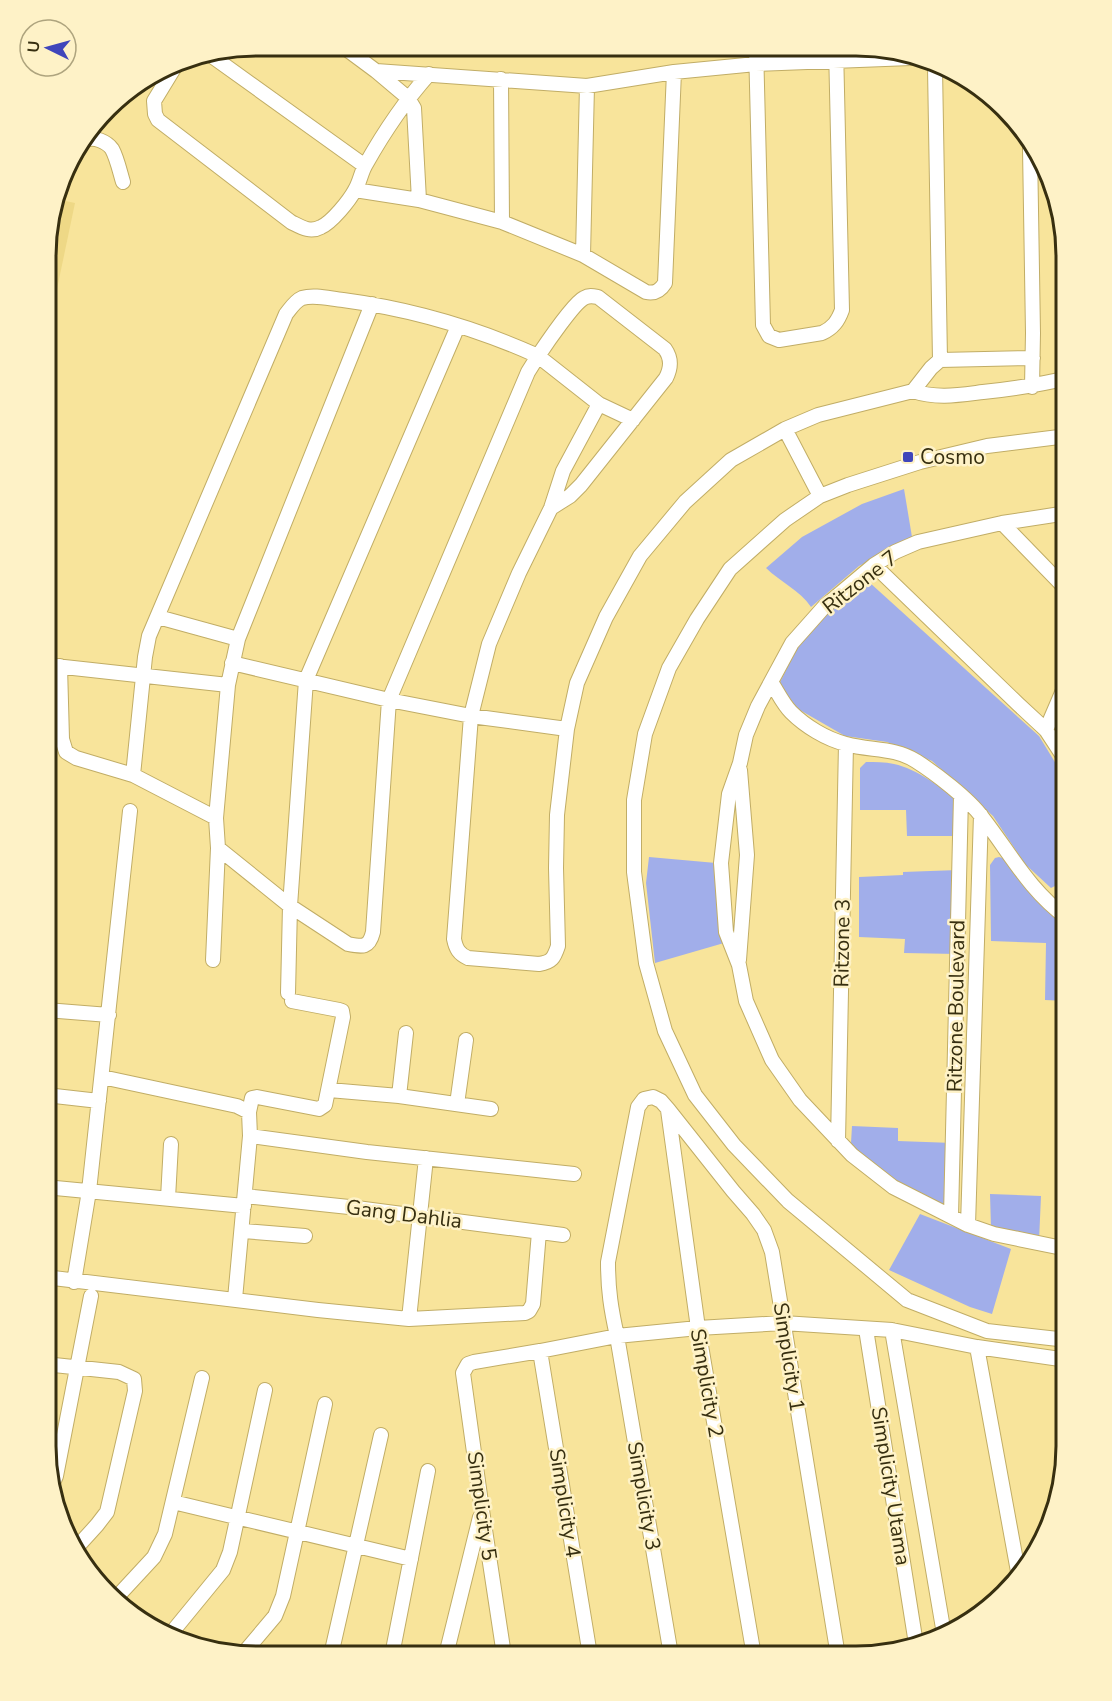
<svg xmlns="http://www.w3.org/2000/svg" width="1112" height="1701" font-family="'Nunito Sans',sans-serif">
	<rect width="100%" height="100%" fill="#f8e49b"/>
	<path fill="#eed886" d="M56,199L75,203L53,308L47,307V229Z"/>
	<path fill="#a1aeea" d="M904,489L913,543L893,549L859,566L811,607C800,590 780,582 766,568L802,537L862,504Z
		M869,582L1039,736L1064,777L1059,783L1057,885L1051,888L1025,864L993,816L932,761L887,742L845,736L798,709L779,684L797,648L831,610Z
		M866,762C875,762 885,762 894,764C917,769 941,787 959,802L958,836H907L906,810H860V768Z
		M649,857L716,863L724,943L655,963L646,883Z
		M999,857L1006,859L1067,923V1001L1045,1000L1046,943L991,941L990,865L995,858Z
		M958,870L957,954L904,953L905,939L859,937V877L903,875V872Z
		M852,1126L898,1128V1141L953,1143L955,1211L919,1199L857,1154L851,1143Z
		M990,1194L1041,1196L1039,1241L991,1228Z
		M920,1214L1011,1249L992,1314L970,1307L889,1270Z"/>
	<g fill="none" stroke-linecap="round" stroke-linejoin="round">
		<g stroke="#c1ad66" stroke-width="16">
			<path id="street" d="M341,45L376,71L587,86L674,72L756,64L911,58
				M756,46L763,325L769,336L779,340L822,333C833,328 838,321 842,310L836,47
				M209,54L365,166
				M179,60L154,101L155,114L158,120L291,222C301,227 310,233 321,227C332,222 349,201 355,190C360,182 361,172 366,164C384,132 405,101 429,74
				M376,71L408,98L414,108L419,200
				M501,79L502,222
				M1030,148L1033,333L1032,387
				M76,151C79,148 82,142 86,140C94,136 107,142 112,149C117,158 120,172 123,182
				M355,190L419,200L502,222L583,255L646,292C655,294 660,291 665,283L674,72
				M583,255L587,86
				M940,360L1033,358
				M913,391C937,399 959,395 983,392C1012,389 1039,385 1067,378
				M599,404L563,471L551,508L519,573L489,644L471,716L454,939C456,949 459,954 468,958L539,964C552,962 554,958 558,946L556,868L557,815L567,729L577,683L606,617L640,556L685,502L731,460L785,429L818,415L913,391L931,368L940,360L935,68
				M785,429L820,496
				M1002,523L1067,590
				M874,565L1018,704L1046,730L1067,762
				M158,617L238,639
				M232,663L389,700L471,716L567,729
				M46,665L228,685
				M60,666L62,739L66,752L76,758L133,775L216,818
				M771,682C777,691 783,704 791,712C805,726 826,739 846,744C870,751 894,747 916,761C935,773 969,799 982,817C1011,854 1028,889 1067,918
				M1046,730L1067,681
				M133,775L145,657L149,636L286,314C291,308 295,301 302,298C315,294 331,299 343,300C411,309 476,328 538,356C546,344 574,303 584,298C589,295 593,296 598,297L665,349C672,359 671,368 666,378L581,485L570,496L551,508
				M218,848L290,906L348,944C363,947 369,948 373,932L389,700L528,372L538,356L599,404L633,420
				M213,960L218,848L216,818L228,685L238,639L372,304
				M739,960L747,855L740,770
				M288,993L290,906L306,680L458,326
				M46,1010L109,1015
				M102,1077L237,1106L249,1112
				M329,1090L399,1096L491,1109
				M46,1095L99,1101
				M399,1096L406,1033
				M457,1104L466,1040
				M668,1110L698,1328L754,1656
				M250,1136L367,1152L574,1174
				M838,1141L846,744
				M45,1187L244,1206
				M245,1196L349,1207L563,1235
				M168,1198L171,1144
				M951,1216L961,796
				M968,1225L981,815
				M243,1231L305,1236
				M1067,1249L994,1234L968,1225L893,1187L852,1155L800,1100L772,1060L746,1001L739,965L726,932L721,863L729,794L740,763L746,735L758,706L792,643L824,607L874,565L895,552L918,542L1002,523L1067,513
				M45,1277L318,1310L409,1319L525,1313L529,1311L533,1304L539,1232
				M74,1282L89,1191L130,811
				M235,1299L250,1136L249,1112L252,1098L257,1097L319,1109L325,1105L343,1017L342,1011L339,1010L292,1001
				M409,1319L426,1158
				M866,1329L916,1644
				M892,1330L944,1634
				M1067,1340L987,1331L907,1300L788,1201L734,1145L695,1095L665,1031L646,963L634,872V800L645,734L669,668L697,619L730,569L785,520L820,496L848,485L920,462L987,446L1067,436
				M977,1347L1019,1577
				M540,1351L590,1655
				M45,1364L119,1372L134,1379L135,1391L107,1512L97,1525L77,1547
				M53,1483L56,1476L91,1296
				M173,1502L411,1559
				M116,1598L154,1557L165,1534L202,1378
				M173,1631L223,1570L230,1552L265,1390
				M243,1654L275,1616L283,1596L325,1404
				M331,1655L381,1435
				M392,1655L428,1471
				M446,1655L480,1517
				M504,1655L482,1510L463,1373L468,1364L474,1362L540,1351L617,1336L698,1328L783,1323L892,1330L977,1347L1067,1360
				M671,1655L617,1336C611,1309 608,1290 608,1262L638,1107L644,1099L653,1097L661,1101L668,1109L733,1191L753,1214L764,1230L772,1252L838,1656"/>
		</g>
		<use href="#street" stroke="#fff" stroke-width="14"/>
	</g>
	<rect fill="#4046bb" stroke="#fef2c7" stroke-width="2" x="902" y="451" width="12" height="12" rx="3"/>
	<g text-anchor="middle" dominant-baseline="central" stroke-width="5" stroke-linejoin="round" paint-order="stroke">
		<g font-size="21" fill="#372f10" stroke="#fef2c7" text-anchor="start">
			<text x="920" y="457">Cosmo</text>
		</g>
		<g font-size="21" fill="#372f10" stroke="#fef2c7">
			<text transform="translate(860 582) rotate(-38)">Ritzone 7</text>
			<text transform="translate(842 943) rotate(-89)">Ritzone 3</text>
			<text transform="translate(956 1006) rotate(-89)">Ritzone Boulevard</text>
			<text transform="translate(404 1214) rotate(7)">Gang Dahlia</text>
			<text transform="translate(789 1357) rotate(81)">Simplicity 1</text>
			<text transform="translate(707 1383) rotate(80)">Simplicity 2</text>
			<text transform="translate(891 1486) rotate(81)">Simplicity Utama</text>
			<text transform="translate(644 1496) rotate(80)">Simplicity 3</text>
			<text transform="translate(565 1503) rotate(81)">Simplicity 4</text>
			<text transform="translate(482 1506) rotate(82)">Simplicity 5</text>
		</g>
	</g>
	<path d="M0 0H1112V1701H0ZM256 56H856A200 200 0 0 1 1056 256V1446A200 200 0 0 1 856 1646H256A200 200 0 0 1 56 1446V256A200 200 0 0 1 256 56Z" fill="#fef2c7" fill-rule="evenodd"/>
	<path fill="none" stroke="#372f10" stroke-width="3" d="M256 56H856A200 200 0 0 1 1056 256V1446A200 200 0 0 1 856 1646H256A200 200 0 0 1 56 1446V256A200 200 0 0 1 256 56Z"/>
	<g transform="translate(48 48) rotate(275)"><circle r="28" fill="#fef2c7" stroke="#aea47e" stroke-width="1.5"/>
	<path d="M0-4.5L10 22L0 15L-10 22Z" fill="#4046bb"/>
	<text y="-9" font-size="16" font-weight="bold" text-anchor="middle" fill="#372f10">U</text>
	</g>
</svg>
